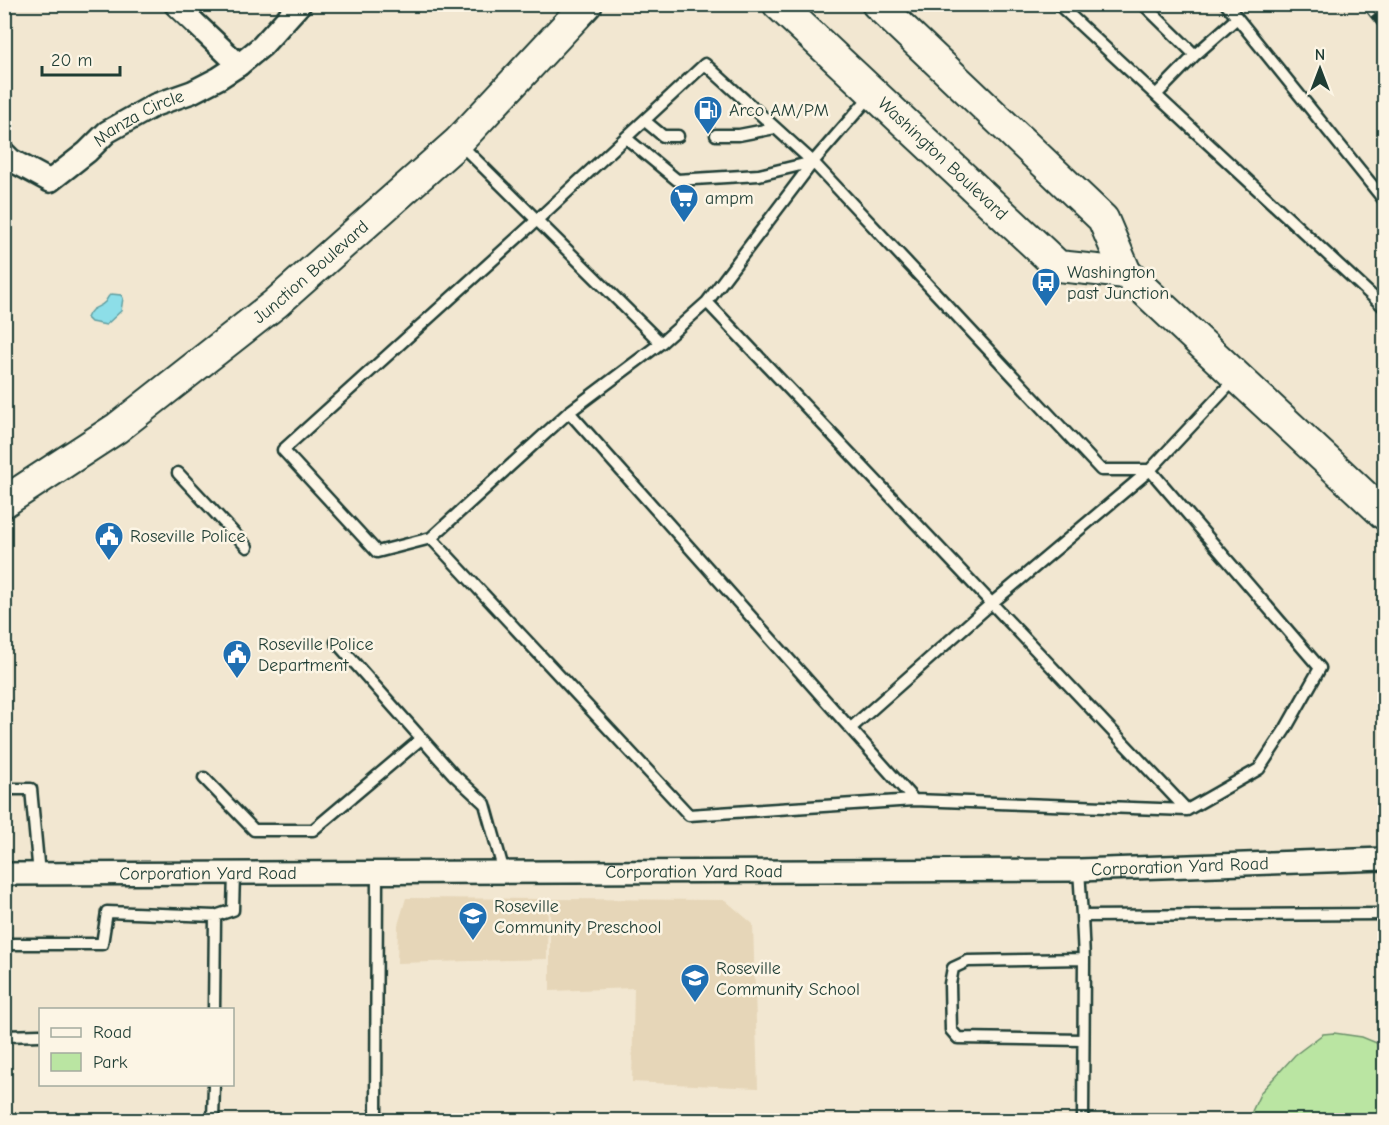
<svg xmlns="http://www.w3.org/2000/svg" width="1389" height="1125" font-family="'Comic Neue',sans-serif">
	<rect width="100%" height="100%" fill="#f2e7d1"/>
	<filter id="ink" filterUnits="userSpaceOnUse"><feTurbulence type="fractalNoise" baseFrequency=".0167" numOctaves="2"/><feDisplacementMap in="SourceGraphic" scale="12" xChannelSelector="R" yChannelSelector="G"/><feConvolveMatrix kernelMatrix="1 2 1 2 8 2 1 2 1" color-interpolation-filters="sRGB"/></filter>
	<g filter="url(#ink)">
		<path fill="#e6d6b8" d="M406,898L548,899L547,959L397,963L398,925Z
			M550,899L725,900L753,924L758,1088L632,1082L634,988L550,991Z"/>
		<path fill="#bae5a2" stroke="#6c916b" stroke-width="1.5" d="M1334,1033L1362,1037L1384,1046V1120H1248L1261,1092L1295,1055L1323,1034Z"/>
		<path fill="#8ddee8" stroke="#619ea0" stroke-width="1.5" d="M111,294L121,295L123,298L121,311L106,325L91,322L87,318C92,305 99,309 105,302C107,299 108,296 111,294Z"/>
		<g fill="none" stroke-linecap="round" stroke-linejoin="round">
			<g stroke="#1f3d34" stroke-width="15">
				<path id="lane" d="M1058,4L1384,307
					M1143,4L1195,55L1237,18
					M1226,4L1384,200
					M1156,95L1195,55
					M645,121L663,136H678
					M716,135H739L775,128
					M626,138L677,180L759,175L813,162
					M460,144L661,343L707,302L1187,810L914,800L569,412L661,343
					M707,302L813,162L873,93
					M569,412L431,538L689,815L914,800
					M178,473L247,547
					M431,538L377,552L283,450L537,220L705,64L813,162L1101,470H1150L1235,379
					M336,642L453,774L485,804L504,872
					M851,728L992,603L1150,470L1320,668L1286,728L1259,769L1187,810
					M204,778L254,830H313L421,739
					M4,789H31L39,874
					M1079,870L1082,916
					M4,944H102L107,912L215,916L233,910L234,873
					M214,1010L215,916
					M4,1036L40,1035
					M1083,1040L958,1038L951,1030L950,984L953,968L968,961L1084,959
					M213,1120L214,1084
					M376,1120L377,872
					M1083,1120L1084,959L1082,916L1384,914"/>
			</g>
			<g stroke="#1f3d34" stroke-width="26">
				<g id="street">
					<path d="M175,4L239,65"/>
					<path id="s1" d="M4,153L11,160L50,181L87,152L107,132L155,105L192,92L219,78L239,65L262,46L300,4"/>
					<path id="s2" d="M4,874L1079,870L1384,859"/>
				</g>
			</g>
			<g stroke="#1f3d34" stroke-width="34">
				<g id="secondary">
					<path id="s3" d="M778,4L1058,266L1126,273"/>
					<path d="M877,4L1103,219L1126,273L1384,514"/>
					<path id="s4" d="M4,502L117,428L275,304L458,142L587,4"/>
				</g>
			</g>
			<use href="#lane" stroke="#fcf5e5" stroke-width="10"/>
			<use href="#street" stroke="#fcf5e5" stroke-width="21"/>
			<use href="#secondary" stroke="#fcf5e5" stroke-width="30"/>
			<g stroke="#1f3d34" stroke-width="7">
				<path id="rail" d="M1364,4L1384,29"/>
			</g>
			<use href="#rail" stroke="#fcf5e5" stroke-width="4.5" stroke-dasharray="14" stroke-linecap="butt"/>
		</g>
	</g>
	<defs>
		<g id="fuel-pin" transform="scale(1.5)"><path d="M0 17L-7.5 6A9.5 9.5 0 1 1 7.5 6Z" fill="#1f6fb2" stroke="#fcf5e5"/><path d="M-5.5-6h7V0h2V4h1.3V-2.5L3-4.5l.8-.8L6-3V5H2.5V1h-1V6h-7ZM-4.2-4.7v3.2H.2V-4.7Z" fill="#fff"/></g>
		<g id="supermarket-pin" transform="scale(1.5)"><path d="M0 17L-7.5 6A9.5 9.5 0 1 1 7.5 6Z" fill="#1f6fb2" stroke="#fcf5e5"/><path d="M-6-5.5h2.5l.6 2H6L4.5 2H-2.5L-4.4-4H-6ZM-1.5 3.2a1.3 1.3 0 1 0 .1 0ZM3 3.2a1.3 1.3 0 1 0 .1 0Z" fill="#fff"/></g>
		<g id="bus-pin" transform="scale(1.5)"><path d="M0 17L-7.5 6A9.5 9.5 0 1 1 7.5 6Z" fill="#1f6fb2" stroke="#fcf5e5"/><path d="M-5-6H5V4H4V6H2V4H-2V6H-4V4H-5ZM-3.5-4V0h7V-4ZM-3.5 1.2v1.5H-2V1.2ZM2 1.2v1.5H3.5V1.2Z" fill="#fff"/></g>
		<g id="civic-pin" transform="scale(1.5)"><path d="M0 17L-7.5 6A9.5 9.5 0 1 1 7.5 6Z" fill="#1f6fb2" stroke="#fcf5e5"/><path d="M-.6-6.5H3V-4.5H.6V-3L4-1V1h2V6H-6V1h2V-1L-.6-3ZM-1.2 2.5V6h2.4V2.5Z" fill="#fff"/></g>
		<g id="school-pin" transform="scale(1.5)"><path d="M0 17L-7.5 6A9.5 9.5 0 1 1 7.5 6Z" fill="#1f6fb2" stroke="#fcf5e5"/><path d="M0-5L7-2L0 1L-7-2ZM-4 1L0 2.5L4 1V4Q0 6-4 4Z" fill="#fff"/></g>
	</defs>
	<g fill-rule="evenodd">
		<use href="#fuel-pin" x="708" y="110"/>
		<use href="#supermarket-pin" x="684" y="198"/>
		<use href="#bus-pin" x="1046" y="282"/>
		<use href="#civic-pin" x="109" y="536"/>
		<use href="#civic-pin" x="237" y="654"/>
		<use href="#school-pin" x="473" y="916"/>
		<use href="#school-pin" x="695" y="978"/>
	</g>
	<g text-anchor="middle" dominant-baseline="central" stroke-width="5" stroke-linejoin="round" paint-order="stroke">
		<g font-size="18" fill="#1f3d34" stroke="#fcf5e5" text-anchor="start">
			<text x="729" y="110">Arco AM/PM</text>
			<text x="705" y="198">ampm</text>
			<text x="1067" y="272">Washington<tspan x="1067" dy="21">past Junction</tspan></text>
			<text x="130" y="536">Roseville Police</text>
			<text x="258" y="644">Roseville Police<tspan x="258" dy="21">Department</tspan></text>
			<text x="494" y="906">Roseville<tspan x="494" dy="21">Community Preschool</tspan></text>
			<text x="716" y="968">Roseville<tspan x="716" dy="21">Community School</tspan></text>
		</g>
		<g font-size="18" fill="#1f3d34" stroke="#fcf5e5">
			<text stroke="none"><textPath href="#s1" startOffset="164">Manza Circle</textPath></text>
			<text stroke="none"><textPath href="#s3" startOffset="226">Washington Boulevard</textPath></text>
			<text stroke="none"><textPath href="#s4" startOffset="384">Junction Boulevard</textPath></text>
			<text stroke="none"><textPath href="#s2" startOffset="1176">Corporation Yard Road</textPath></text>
			<text stroke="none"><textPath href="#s2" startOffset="690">Corporation Yard Road</textPath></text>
			<text stroke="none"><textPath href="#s2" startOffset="204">Corporation Yard Road</textPath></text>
		</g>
	</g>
	<rect width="1389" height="1125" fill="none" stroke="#fcf5e5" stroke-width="24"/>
	<rect x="12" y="12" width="1365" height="1101" fill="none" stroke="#1f3d34" stroke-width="2" filter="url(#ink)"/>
	<rect x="39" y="1008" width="195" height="78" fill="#fcf5e5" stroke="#a4ab9e" stroke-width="1.5"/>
	<rect x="51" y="1028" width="30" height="9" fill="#fcf5e5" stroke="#a4ab9e" stroke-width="1.5"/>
	<text x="93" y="1038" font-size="18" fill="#1f3d34">Road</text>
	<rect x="51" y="1053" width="30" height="18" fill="#bae5a2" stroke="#a4ab9e" stroke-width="1.5"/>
	<text x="93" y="1068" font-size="18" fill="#1f3d34">Park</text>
	<g transform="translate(1320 69)" stroke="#fcf5e5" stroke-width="4.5" paint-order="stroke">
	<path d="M0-4.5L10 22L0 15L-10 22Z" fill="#1f3d34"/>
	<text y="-9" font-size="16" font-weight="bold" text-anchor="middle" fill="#1f3d34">N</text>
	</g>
	<path d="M42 66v9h78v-9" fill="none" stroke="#1f3d34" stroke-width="3"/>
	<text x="51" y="66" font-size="18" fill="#1f3d34" stroke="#fcf5e5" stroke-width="4.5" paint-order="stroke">20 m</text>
</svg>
